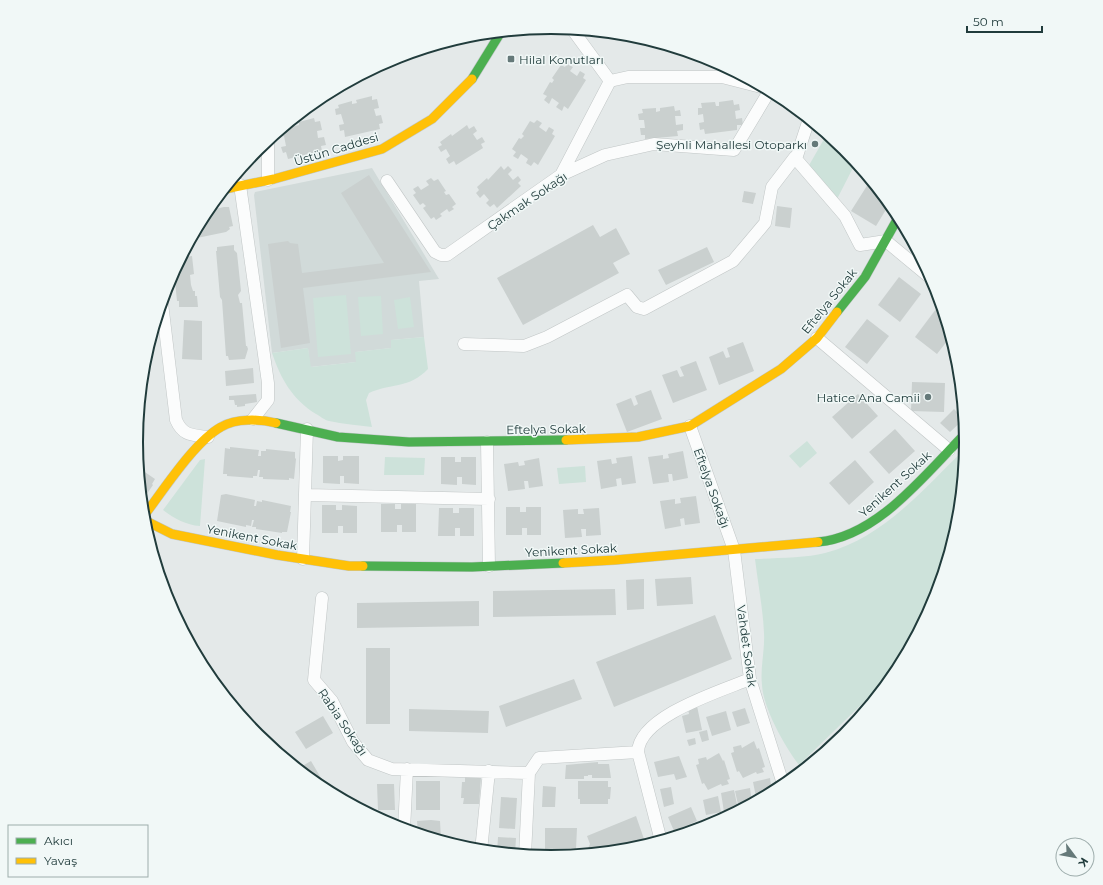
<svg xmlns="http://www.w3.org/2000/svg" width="1103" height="885" font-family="Montserrat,sans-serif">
	<rect width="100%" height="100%" fill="#e4e9e9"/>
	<path fill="#d1dad9" d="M372,168L439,279L419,281L424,337L391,340V348L356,352V362L310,367L308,348L272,353L254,195L255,192Z"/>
	<path fill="#cde2da" d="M827,134L845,149L856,162L836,201L808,167Z
		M346,295L351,354L318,357L313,298Z
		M381,296L383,334L361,336L358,297Z
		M410,297L414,327L398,329L394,300Z
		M424,337L428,369C409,389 391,383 369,393L366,400L372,427C358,425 343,424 329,421C324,420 320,416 316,414C292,399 281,379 272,353L308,348L311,367L356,362L355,352L391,348V340Z
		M807,441L817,453L800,468L789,456Z
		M967,447L959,524L935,602L901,666L799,765C785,747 763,708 762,685C760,668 765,650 764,633C763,609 758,584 755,559C776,558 806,558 825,553C884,538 925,487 967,447Z
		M385,457L425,458L424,475H384Z
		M205,459L200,526C186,525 175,519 163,510L200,460Z
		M585,466L586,482L559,484L557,468Z"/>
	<path fill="#cad0cf" d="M567,64L573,67L570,71L577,76L580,71L585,74L583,78L586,80L568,109L564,106L562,111L556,107L559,103L552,98L549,104L544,100L547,96L543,94L550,82L552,83L554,80L552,78L561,65L565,67Z
		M372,96V100L377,99L379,108L374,109L376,116L381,115L383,123L379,124L380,129L345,137L344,130L340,131L339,125L344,124L341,114L336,115L335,109L339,108L338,105L352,101V104L357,103L356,100Z
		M733,100L734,105L739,104L740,110L735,111L736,119L742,118L743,125H737V130L705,134L704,129L700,130L699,123L704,122L703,114L698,115V108H702L701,103L715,102L716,106H719V102Z
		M674,106L675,111L680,110L681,116H675L676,125L683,124V130L677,131L678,136L645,139V135H641L640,128H645L644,120H639L638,114L643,113L642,109L656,108V112L660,111V108Z
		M314,118L315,122L320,121L322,130L317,131L318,138L324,137L326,145L321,146L322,151L288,159L286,152L283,153L281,147L286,146L284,136L279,137L278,132L286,125L294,123L295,126L299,125V122Z
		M537,120L542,123L539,127L546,132L549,127L554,130L552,134L555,136L538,165L534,162L531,166L526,163L528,159L521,154L518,159L513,156L516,152L512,149L519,138L521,139L524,136L522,134L530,121L534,123Z
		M467,125L469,129L474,126L477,131L473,134L477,140L482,137L485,142L481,144L483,148L456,165L454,161L449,164L446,159L450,156L446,149L441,152L438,147L442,145L440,142L451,134L452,136Z
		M501,166L504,170L508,166L512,170L508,174L513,180L518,176L521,180L518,183L521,186L497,208L494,204L490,207L486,203L489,200L484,194L480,198L476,193L479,190L477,187L487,178L488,180Z
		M369,175L431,272L303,288L310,343L281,348L268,244L288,241L290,243L298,244L302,273L384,263L341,193Z
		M431,178L434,181L438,179L446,191L444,192L446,195L449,194L456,204L452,207L454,209L449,212L447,209L440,214L442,216L436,220L434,217L431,219L423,208L426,206L423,203L420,205L413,195L416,193L413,189L418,186L421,190L429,185L426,181Z
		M870,181L890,203L876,226L851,211Z
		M744,191L756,193L753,204L742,202Z
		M777,206L792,208L790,228L775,226Z
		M224,207H229L233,226L229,227L230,229L226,232L192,239L206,211Z
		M593,225L600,237L616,228L630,254L613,263L619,273L523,325L497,278Z
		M234,245V250L237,253L241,291L238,295L240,303H242L246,346H247L248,349L245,359L229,360L228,356H226L222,300L220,297L216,251H217V247Z
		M707,247L714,262L666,285L658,270Z
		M192,256L194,274L190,275L191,285L193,291H195V296H197L198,307H179V301H177L174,272L180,259H184V257Z
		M899,277L921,294L900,322L878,305Z
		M936,309L945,316L951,336L937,354L915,337Z
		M867,319L889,336L867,364L845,347Z
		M184,320L202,321V360L182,359Z
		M743,342L754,371L719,385L709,357L723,351L726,358L730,357L727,348Z
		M696,361L707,390L673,403L662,375L677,370L680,377L684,376L680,367Z
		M253,368L254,383L226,386L225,371Z
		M912,382L945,383L944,412L911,411Z
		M651,390L662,419L627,432L616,404L631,398L634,406L638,404L635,396Z
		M256,394L257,402L245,404V406L237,407V405H235L234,400H229V396Z
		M858,394L878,416L852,439L832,417Z
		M954,409L964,419L950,432L940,423Z
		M895,429L915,451L889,474L869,452Z
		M230,447L259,450L258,456H261V451H266V449L295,452V458L296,459L294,479L289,478V480L263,479V477H259L260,470H258L257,476H253V478L227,476V474H223L225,448L230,449Z
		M683,451L688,478L673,481L672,474H668L669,482L653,484L648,457L663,455V459L669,458L668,454Z
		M323,456H338V461L343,460V456H359V484L344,483V476H340V484L323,483Z
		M632,456L636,483L622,485L621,478L616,479L617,486L601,489L597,461L611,459L612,464L617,463L616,458Z
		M441,457H455V462H461V457H476V485L462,484V477H457V485L441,484Z
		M539,458L543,486L529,488L528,481H524L525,489L508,491L504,464L518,462L519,466L525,465L524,461Z
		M855,460L874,482L849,505L829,483Z
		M139,468L155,479L152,484L153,485L142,501Z
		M226,494L255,500L254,506H256L257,501L262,502V500L291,506L290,512H291L287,532H282V533L256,529V527H252L254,520H252L251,526L246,525V527L217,521L221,495Z
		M696,496L700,523L685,525L684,518L680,519L681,526L665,529L660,501L675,499V504L681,503L680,498Z
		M381,504H395V509H401V504H416V532H402V525H397V532H381Z
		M322,505H336V510H342V505L357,506V533H343V526H338V533H322Z
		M506,507H520V512H526V507H541V535H527V528H522V535H506Z
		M439,508H453V513H459V508H474V536H460V528H455V536H438Z
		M599,508L601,535L586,536V529H581L582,537L565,538L563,510L578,509V514H584L583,509Z
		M691,577L693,604L657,606L655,579Z
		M644,579V609L627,610L626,580Z
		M615,589L616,615L493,617V591Z
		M479,601V626L357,628V603Z
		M715,615L732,659L614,707L596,662Z
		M366,648H390V724H366Z
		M574,679L582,699L506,727L499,706Z
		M697,706L702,730L686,733L682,716L689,714L688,708Z
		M745,708L750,723L737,727L732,712Z
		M409,709L489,711L488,733L409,731Z
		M726,711L731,730L712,736L706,717Z
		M323,716L333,733L306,749L295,732Z
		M707,730L709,740L702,742L699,732Z
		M695,738L696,744L689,746L687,740Z
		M754,741L757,749L759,748L765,767L762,768L764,772L757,774L756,772L743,778L739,771L737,772L731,753L734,752L733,747L741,745L742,748Z
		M719,753L723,761L724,760L730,779L727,780L729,784L722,786L721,784L708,790L704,783L702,784L696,765L699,764L698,759L706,757L707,760Z
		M679,756L687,777L676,780L674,774L658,777L654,762Z
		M311,761L321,778L314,782L297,769Z
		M598,762V764H609L611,778H592V775H588V776H584V779H565L566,765Z
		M465,777L481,778L479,804H463L464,798H461L462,782H465Z
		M770,778L772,793L757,802L753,782Z
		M416,781H440V810H416Z
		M578,781H608V787H611L610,799H608V804H580V799H578Z
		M377,784H394L395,810H378Z
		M543,786L556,787L555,807H542Z
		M671,787L674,804L664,807L660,789Z
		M750,788L752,804L739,809L735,791Z
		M734,790L738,809L724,812L721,793Z
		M718,796L721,812L706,815L703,800Z
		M501,797L517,798L515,829L499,828Z
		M691,807L697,821L674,831L668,817Z
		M636,816L644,839L631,844L634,850L585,855L590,844L587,836Z
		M431,820L440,821L441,840L418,834L417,821Z
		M545,828H577L576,849H568V851L545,850Z
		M498,837L516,838L515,854L497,853Z
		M451,844H475L474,850H470Z"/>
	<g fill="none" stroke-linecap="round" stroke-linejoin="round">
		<g stroke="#c1c6c6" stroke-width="13">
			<path id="street" d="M572,29L610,81
				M809,119L796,159L845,216L860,245L886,241L933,280
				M268,141V180
				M561,175L610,81L628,77H722L765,88
				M387,181L435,252L441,255H447L561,175L605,155L654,144L734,150L770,90
				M240,185L268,383V400L253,419
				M162,303L176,420C183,436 192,435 208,437
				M817,338L949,450
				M464,344L524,346L547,337L627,295L637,307L644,309L733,261L765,223L772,187L795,157
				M690,426L734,550L750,679L784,787
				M487,442L489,566
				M306,495L489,499
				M303,559L307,429
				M322,598L314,680L332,701L353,742L368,760L392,769L529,773
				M404,830L407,769
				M661,841L638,752C639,716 721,691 750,679
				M481,851L489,771
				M525,855L529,773L539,758L638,752"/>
		</g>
		<g stroke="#bfc6c6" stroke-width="10">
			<path id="fast" d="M472,79L501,32
				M837,312L865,277L899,216
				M276,423L338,437L409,442L566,440
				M818,542C878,537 926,473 966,433
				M363,566L472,567L563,563"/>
		</g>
		<g stroke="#bfc6c6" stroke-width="10">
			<path id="slow" d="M225,189L274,179L382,149L432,119L472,79
				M566,440L638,437L690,426L781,369L817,338L837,312
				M143,517C163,491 194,442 221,427C236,418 260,419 276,423
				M144,520L172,534L277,555L349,566H363
				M563,563L615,560L818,542"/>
		</g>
		<use href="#street" stroke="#fbfcfc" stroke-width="12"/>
		<use href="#fast" stroke="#4caf50" stroke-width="9"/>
		<use href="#slow" stroke="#ffc107" stroke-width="9"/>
	</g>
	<g fill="#657979" stroke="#f1f8f7" stroke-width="1.5">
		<rect x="507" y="55" width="8" height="8" rx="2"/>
		<circle cx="815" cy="144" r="4"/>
		<circle cx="928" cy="397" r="4"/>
	</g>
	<g text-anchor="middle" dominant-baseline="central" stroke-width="3" stroke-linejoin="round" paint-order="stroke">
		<g font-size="12" fill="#213c3c" stroke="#f1f8f7" text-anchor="end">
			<text x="519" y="59" text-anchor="start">Hilal Konutları</text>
			<text x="807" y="144">Şeyhli Mahallesi Otoparkı</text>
			<text x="920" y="397">Hatice Ana Camii</text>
		</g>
		<g font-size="12" fill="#213c3c" stroke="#f1f8f7">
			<text transform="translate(336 149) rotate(-17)">Üstün Caddesi</text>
			<text transform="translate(527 201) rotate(-34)">Çakmak Sokağı</text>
			<text transform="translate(829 301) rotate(-51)">Eftelya Sokak</text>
			<text transform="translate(546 429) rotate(-1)">Eftelya Sokak</text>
			<text transform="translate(895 484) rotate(-42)">Yenikent Sokak</text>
			<text transform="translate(712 488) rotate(70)">Eftelya Sokağı</text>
			<text transform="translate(252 537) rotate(11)">Yenikent Sokak</text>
			<text transform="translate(571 550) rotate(-3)">Yenikent Sokak</text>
			<text transform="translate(747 646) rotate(82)">Vahdet Sokak</text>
			<text transform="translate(343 722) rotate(56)">Rabia Sokağı</text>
		</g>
	</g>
	<path d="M0 0H1103V885H0ZM143 442a408 408 0 1 1 816 0a408 408 0 1 1-816 0Z" fill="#f1f8f7" fill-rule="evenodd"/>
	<path fill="none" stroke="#213c3c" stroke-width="2" d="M143 442a408 408 0 1 1 816 0a408 408 0 1 1-816 0Z"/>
	<rect x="8" y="825" width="140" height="52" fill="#f1f8f7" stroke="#9eadac"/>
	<rect x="16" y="838" width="20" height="6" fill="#4caf50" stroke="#9eadac"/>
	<text x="44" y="845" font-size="12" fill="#213c3c">Akıcı</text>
	<rect x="16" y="858" width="20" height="6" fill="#ffc107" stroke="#9eadac"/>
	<text x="44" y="865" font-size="12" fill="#213c3c">Yavaş</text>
	<g transform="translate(1075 857) rotate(122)"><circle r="19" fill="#f1f8f7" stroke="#9eadac"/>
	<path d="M0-3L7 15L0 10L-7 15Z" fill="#657979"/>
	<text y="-6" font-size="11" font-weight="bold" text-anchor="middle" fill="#213c3c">K</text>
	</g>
	<path d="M967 26v6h75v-6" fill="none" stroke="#213c3c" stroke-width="2"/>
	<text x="973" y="26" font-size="12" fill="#213c3c" stroke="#f1f8f7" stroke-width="3" paint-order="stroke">50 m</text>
</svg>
